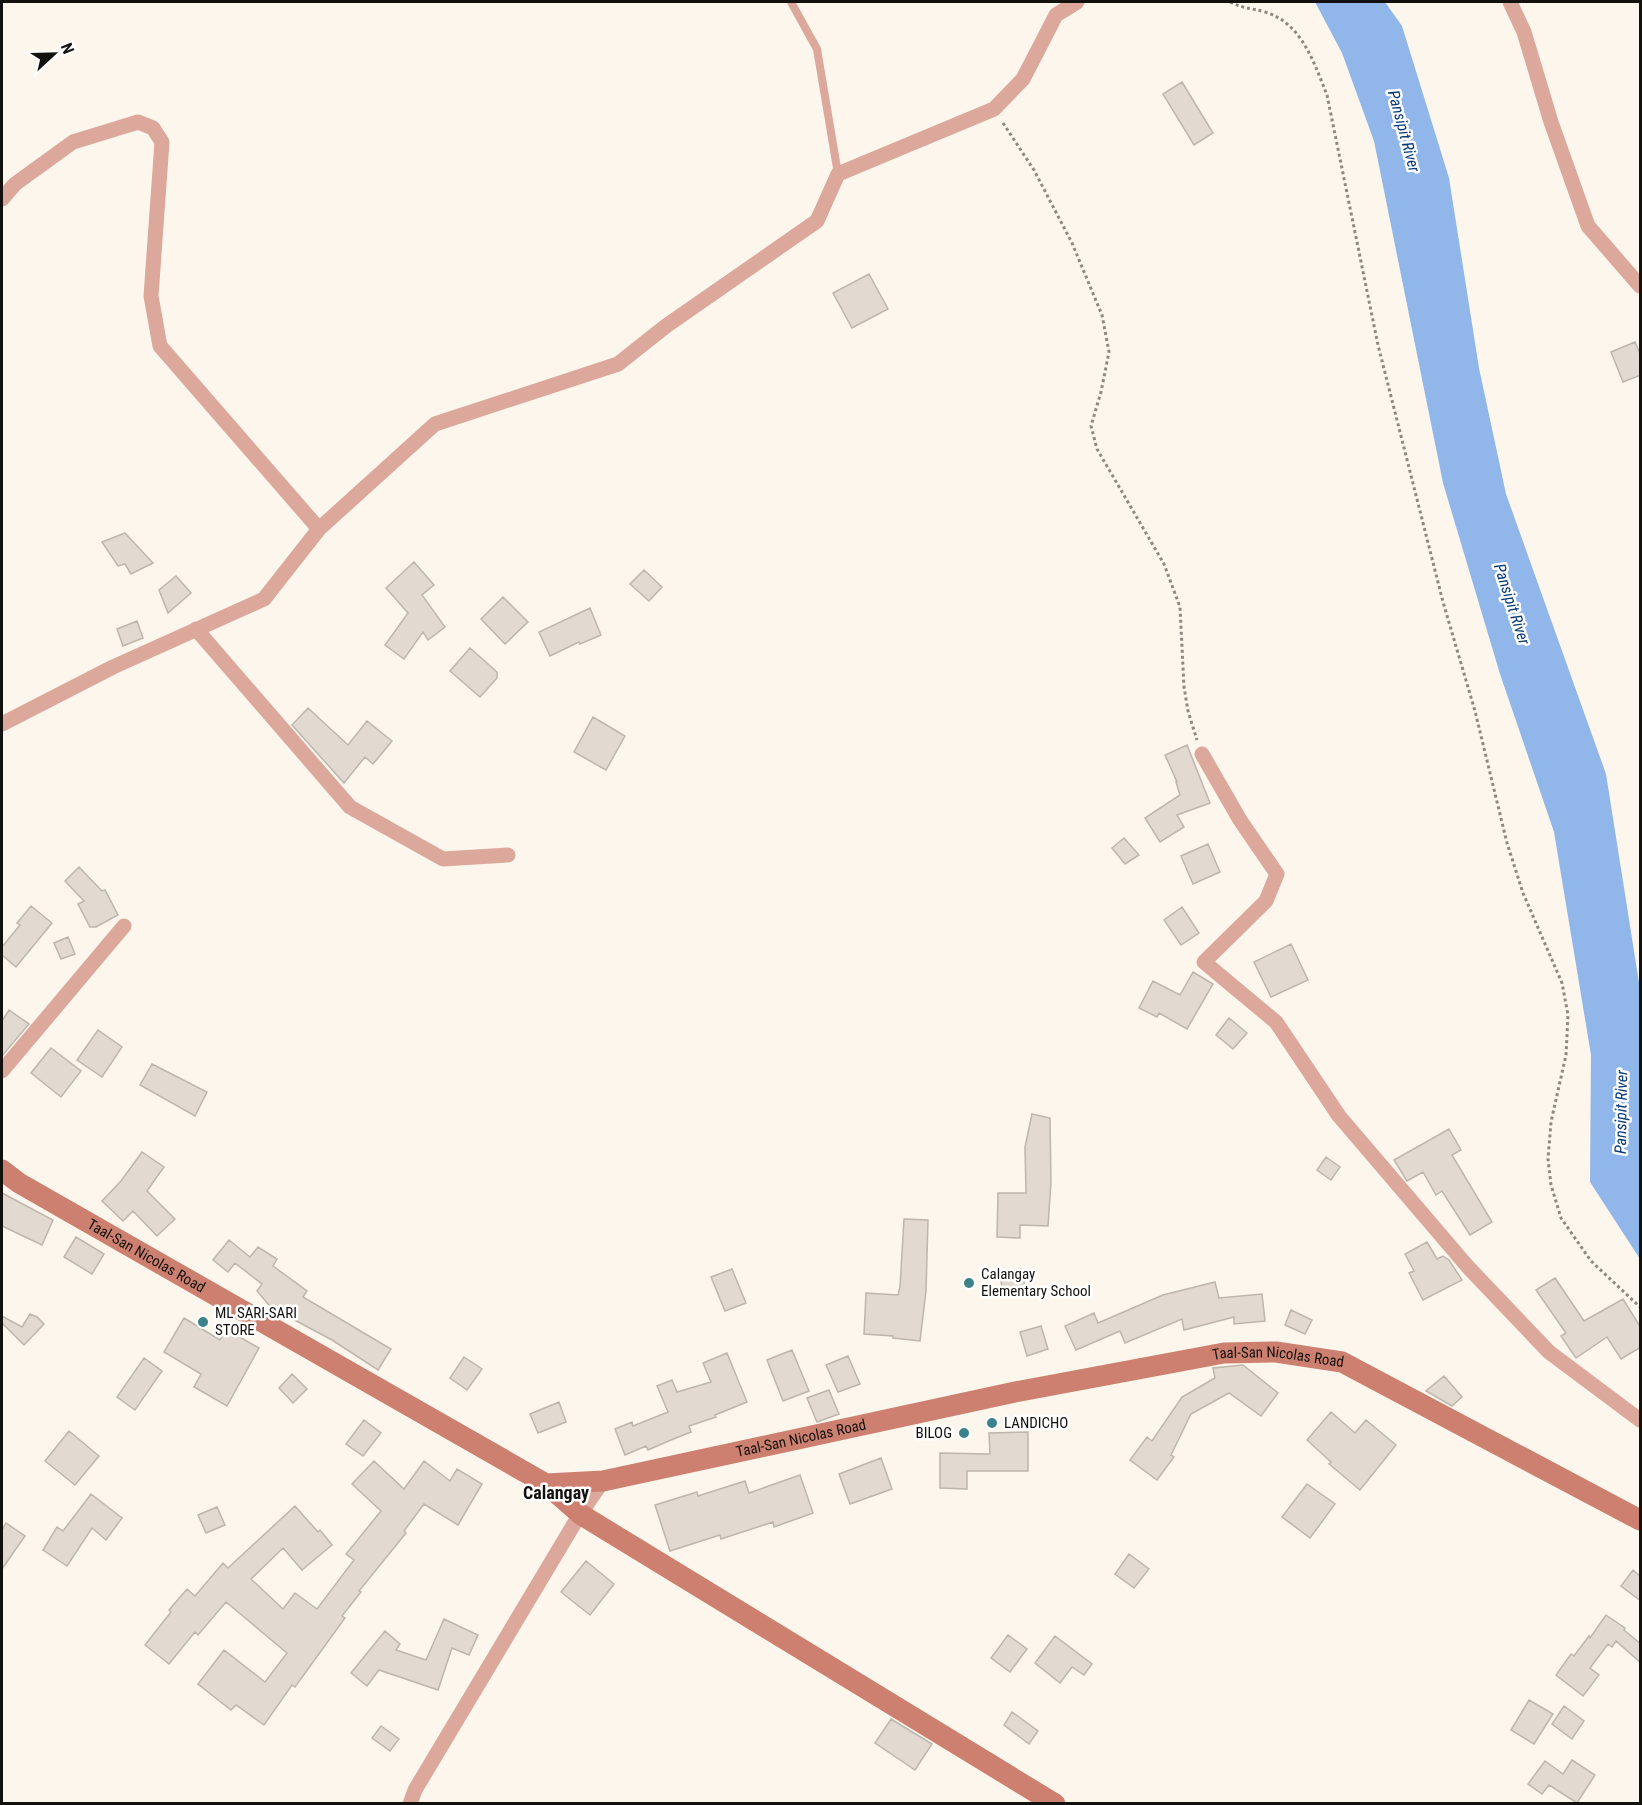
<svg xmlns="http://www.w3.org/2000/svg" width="1642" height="1805" font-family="'Roboto Condensed',sans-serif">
	<rect width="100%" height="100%" fill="#fdf6ec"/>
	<path fill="#90b6ea" d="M1315,2H1385L1402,26L1449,178L1479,368L1506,494L1606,774L1640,989V1259L1590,1182L1591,1055L1554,832L1500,674L1443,483L1374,141L1342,53Z"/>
	<path fill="#e2dad1" stroke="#bdb6ad" stroke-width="1.5" d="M1182,82L1213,133L1194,145L1163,94Z
		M869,274L888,309L852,328L833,293Z
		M1635,342L1641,356V375L1623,382L1611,352Z
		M125,533L153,563L131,574L125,564L118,566L102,542Z
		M414,562L434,585L422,595L445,627L428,640L423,632L404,659L385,645L408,613L386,588Z
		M644,570L662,587L649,601L630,584Z
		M176,576L191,593L168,613L159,590Z
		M503,597L528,622L505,644L481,619Z
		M590,608L601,635L580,644L579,642L550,656L539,632Z
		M137,621L143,638L123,646L117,629Z
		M470,648L497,672V678L480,697L450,671Z
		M308,708L348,745L367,721L392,741L373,764L365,757L344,783L292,725Z
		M593,717L625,736L606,770L574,752Z
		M1187,745L1210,803L1177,815L1184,827L1160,842L1145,818L1180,795L1176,782H1177L1165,755Z
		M1124,838L1139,855L1125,864L1112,848Z
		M1208,844L1220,872L1193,884L1181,856Z
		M79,867L102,891L105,890L118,915L96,927H90L78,904L84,901L65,881Z
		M31,906L52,923L16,967L2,955V947L20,925L17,923Z
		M1182,907L1199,933L1181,945L1164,920Z
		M68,937L75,954L61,959L54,943Z
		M1291,944L1308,980L1271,997L1254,962Z
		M1193,972L1213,984L1187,1029L1159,1013L1157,1017L1139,1008L1153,981L1180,995Z
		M9,1010L29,1024L2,1056V1021Z
		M1229,1018L1247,1033L1233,1049L1216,1035Z
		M98,1030L122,1047L102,1077L77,1060Z
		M51,1048L81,1071L61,1097L31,1073Z
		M152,1064L207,1092L195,1116L140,1085Z
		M1032,1114L1050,1118L1051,1182L1048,1226L1020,1225V1238L997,1237L998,1193H1026L1025,1147Z
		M1449,1129L1461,1150L1452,1155L1492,1222L1470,1235L1442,1191L1436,1195L1423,1172L1407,1181L1394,1160Z
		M142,1152L164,1167L147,1191L175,1219L157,1236L133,1211L123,1221L102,1201L121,1181Z
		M1326,1157L1340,1167L1331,1180L1317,1170Z
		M2,1193L53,1220L42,1245L2,1226Z
		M904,1219L928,1220L926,1291L920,1341L893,1338V1336L864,1334L866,1293L898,1295L900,1287Z
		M76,1237L104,1254L92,1274L64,1257Z
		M229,1240L250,1257L258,1247L277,1259L273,1266L307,1291L303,1297L391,1349L378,1370L332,1340L289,1317L288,1318L268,1304L257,1291L262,1284L235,1263L228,1272L213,1260Z
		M1427,1242L1437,1259L1443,1256L1449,1260L1462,1280L1423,1300L1409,1273L1414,1271L1405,1254Z
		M732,1269L746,1303L725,1311L711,1277Z
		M1022,1269L1026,1293L1003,1296L1000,1272Z
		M1555,1278L1584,1321L1623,1299L1641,1328V1347L1621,1359L1607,1337L1576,1358L1561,1336L1566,1333L1536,1290Z
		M1215,1282L1219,1298L1262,1294L1265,1321L1234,1324V1317L1184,1330L1182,1319L1125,1343L1120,1331L1076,1350L1065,1326L1094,1313L1098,1323L1163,1295Z
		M1291,1310L1312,1320L1305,1334L1285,1325Z
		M30,1314L37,1317L44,1324L24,1345L2,1323V1316L22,1327Z
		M184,1318L220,1340L226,1329L259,1348L227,1406L194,1387L201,1374L164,1352Z
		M1041,1326L1048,1349L1027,1356L1020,1332Z
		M792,1350L809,1391L783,1401L767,1360Z
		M727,1353L747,1402L715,1415L716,1417L689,1426L691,1432L671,1440L648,1450L646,1446L625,1455L615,1429L632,1422L633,1426L668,1412L657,1386L672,1380L677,1392L711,1382L703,1363Z
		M848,1356L860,1384L838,1392L826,1365Z
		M464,1357L482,1369L467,1390L450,1378Z
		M144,1358L162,1371L135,1410L117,1397Z
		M1243,1365L1278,1393L1261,1416L1229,1393L1191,1414L1171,1455L1174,1457L1157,1480L1130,1460L1147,1437L1152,1441L1182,1397L1215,1378L1213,1368Z
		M292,1374L307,1389L293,1403L279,1388Z
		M1444,1376L1462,1397L1452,1406L1426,1391Z
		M829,1390L839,1414L817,1422L807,1398Z
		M559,1402L566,1422L538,1433L530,1414Z
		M1331,1412L1355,1433L1366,1420L1396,1445L1360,1490L1329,1464L1331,1462L1307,1440Z
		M364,1420L381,1433L363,1456L346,1444Z
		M69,1431L99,1456L75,1485L45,1461Z
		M1028,1432V1471H967V1489L940,1488V1453L990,1454L989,1433Z
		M881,1458L892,1489L850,1504L839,1474Z
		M374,1461L404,1489L424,1461L450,1481L457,1469L482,1484L458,1525L424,1504L404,1531L406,1533L359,1591L361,1592L342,1616L345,1618L295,1687L292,1685L264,1725L236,1705L231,1710L198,1684L224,1650L265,1682L287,1653L226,1602L198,1635L195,1632L169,1664L145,1645L171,1612L169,1610L187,1589L195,1596L223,1563L228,1568L295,1506L318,1532L320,1530L332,1545L302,1570L283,1548L251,1579L283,1609L295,1593L317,1609L354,1560L346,1554L381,1511L352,1484Z
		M800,1475L813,1513L774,1527L773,1522L721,1539L720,1535L670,1551L655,1505L697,1492L698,1496L745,1481L749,1493Z
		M1307,1484L1335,1504L1310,1538L1282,1517Z
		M91,1494L122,1518L106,1540L92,1528L67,1566L43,1550L57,1527L63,1531Z
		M217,1507L225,1525L206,1533L198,1515Z
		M6,1523L25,1536L2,1569V1530Z
		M1129,1554L1149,1569L1134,1588L1115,1574Z
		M586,1561L614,1584L590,1615L561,1592Z
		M1633,1570L1641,1577V1601L1621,1586Z
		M1606,1615L1625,1628L1624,1630L1641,1644V1663L1616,1641L1612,1647L1608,1644L1590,1668L1599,1675L1583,1696L1556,1675L1571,1654L1574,1656L1589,1636L1590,1638Z
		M444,1619L478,1635L469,1655L452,1648L438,1690L379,1670L367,1686L351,1673L385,1631L400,1644L396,1650L426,1660Z
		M1008,1635L1027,1649L1010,1672L991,1658Z
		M1055,1636L1092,1664L1084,1675L1072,1667L1060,1683L1035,1663Z
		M1529,1700L1553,1714L1534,1744L1511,1730Z
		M1564,1706L1584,1721L1572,1739L1552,1724Z
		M1012,1712L1038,1731L1029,1744L1004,1725Z
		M891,1719L932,1744L915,1770L875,1743Z
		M381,1726L399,1739L390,1751L372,1738Z
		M1572,1760L1595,1775L1577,1803L1549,1785L1542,1794L1528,1784L1545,1761L1563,1774Z"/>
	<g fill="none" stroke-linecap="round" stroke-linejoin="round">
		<path stroke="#8d8882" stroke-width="3" stroke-dasharray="3 3" stroke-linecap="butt" d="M1230,2C1245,9 1251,8 1265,12C1302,23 1314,63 1327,95L1378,345L1443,602L1475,711L1507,843L1523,893L1562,983L1568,1015L1566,1055L1551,1122L1548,1159L1551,1185L1561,1218L1591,1261L1640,1307
			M1003,123L1034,170L1072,243L1102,315L1109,352L1101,392L1091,426L1097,449L1164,564L1180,607L1184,687L1188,711L1197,740"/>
		<path stroke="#dda89c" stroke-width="8" d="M791,2L817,49L838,174"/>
		<path stroke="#dda89c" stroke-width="15" d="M1510,2L1524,32L1551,122L1588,226L1640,286
			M2,199L15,184L73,142L138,122L153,128L162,142L151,296L160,346L319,529
			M196,629L350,807L443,859L508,855
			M2,724L113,667L264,599L319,529L435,424L618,364L666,326L817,221L838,174L994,109L1023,79L1056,15L1077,2
			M1202,754L1240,820L1277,874L1266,901L1204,962L1276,1022L1339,1116L1468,1267L1549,1352L1640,1420
			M2,1071L124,926
			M410,1804L415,1790L580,1514L603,1481"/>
		<g stroke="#cd806f" stroke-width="21">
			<path id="s1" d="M2,1170L19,1183L546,1484L603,1481L1015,1392L1224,1353L1276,1352L1342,1362L1640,1520"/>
			<path d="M546,1484L580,1514L1055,1804"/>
		</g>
	</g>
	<g fill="#3b828b" stroke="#fff" stroke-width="2">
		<circle cx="969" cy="1283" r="6"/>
		<circle cx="203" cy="1322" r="6"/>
		<circle cx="992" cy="1423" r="6"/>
		<circle cx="964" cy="1433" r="6"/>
	</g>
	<g text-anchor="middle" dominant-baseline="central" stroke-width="5" stroke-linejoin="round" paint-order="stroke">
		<g font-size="15" fill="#13110e" stroke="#fff">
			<text stroke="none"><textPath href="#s1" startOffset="168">Taal-San Nicolas Road</textPath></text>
			<text stroke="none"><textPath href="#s1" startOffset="1374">Taal-San Nicolas Road</textPath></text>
			<text stroke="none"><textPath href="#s1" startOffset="888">Taal-San Nicolas Road</textPath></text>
		</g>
		<g font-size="15" fill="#13110e" stroke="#fff" text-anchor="start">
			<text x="981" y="1274">Calangay<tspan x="981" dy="17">Elementary School</tspan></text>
			<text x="215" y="1313">ML SARI-SARI<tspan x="215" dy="17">STORE</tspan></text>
			<text x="1004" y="1423">LANDICHO</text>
			<text x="952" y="1433" text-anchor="end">BILOG</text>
		</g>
		<g font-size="16" font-style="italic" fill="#073976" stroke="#fff">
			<text transform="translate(1404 131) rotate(75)">Pansipit River</text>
			<text transform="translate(1512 604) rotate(72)">Pansipit River</text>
			<text transform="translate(1621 1112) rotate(-89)">Pansipit River</text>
		</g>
		<g font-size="18" font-weight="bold" fill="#13110e" stroke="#fff">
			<text x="556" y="1492">Calangay</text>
		</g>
	</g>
	<rect width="1642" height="1805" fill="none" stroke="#13110e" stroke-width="6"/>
	<g transform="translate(54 54) rotate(68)" stroke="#ffffff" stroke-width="4.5" paint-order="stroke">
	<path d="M0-4.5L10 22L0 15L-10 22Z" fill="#13110e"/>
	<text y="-9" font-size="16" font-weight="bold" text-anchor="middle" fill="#13110e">N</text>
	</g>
</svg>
